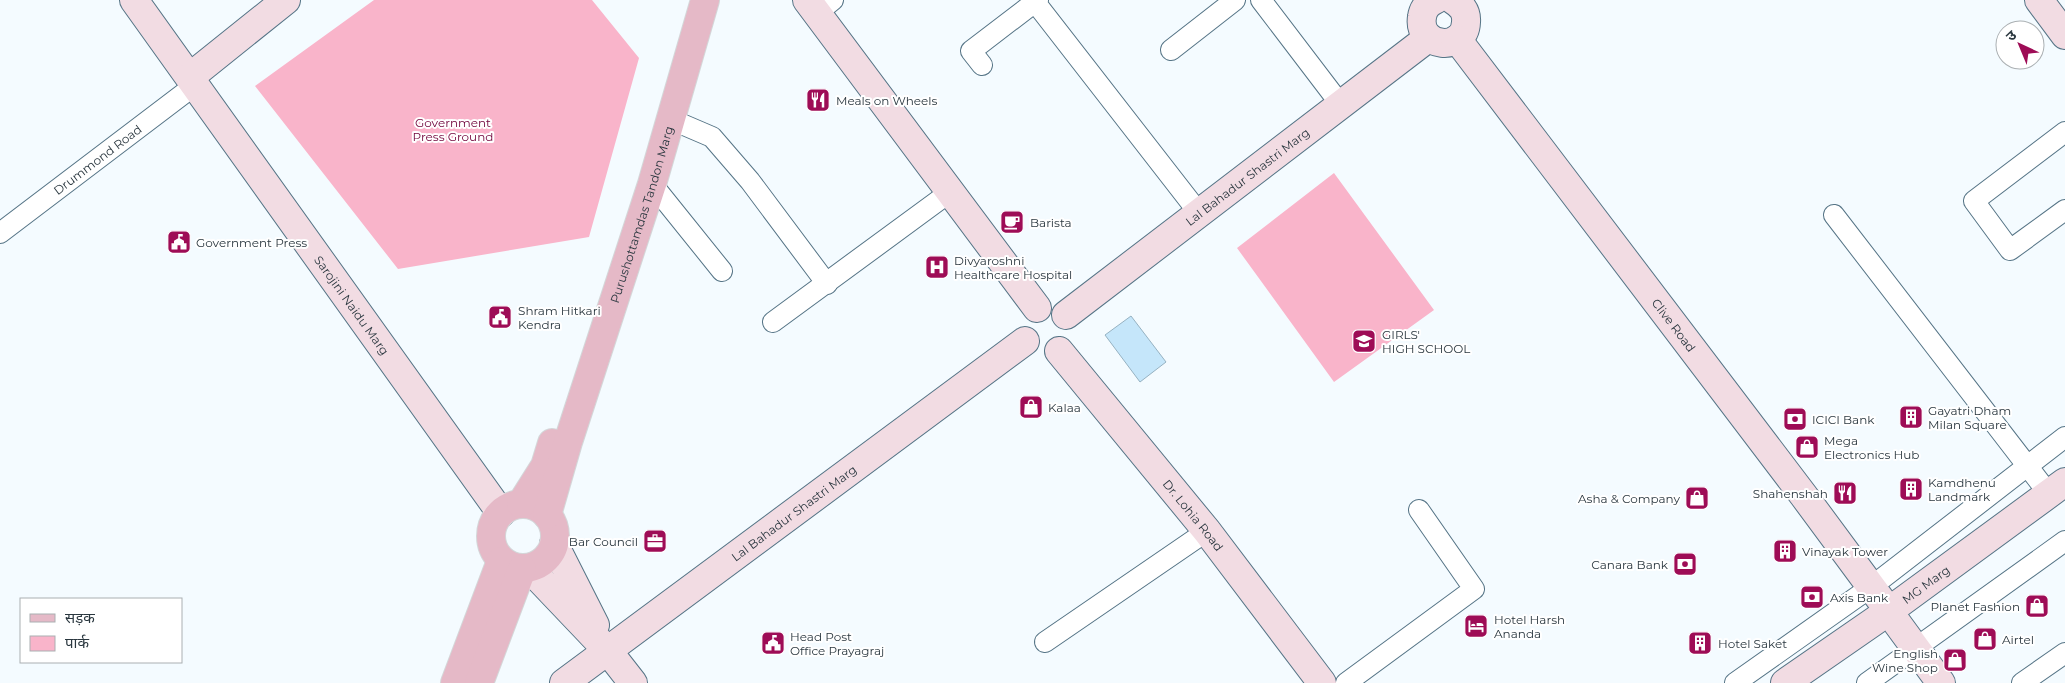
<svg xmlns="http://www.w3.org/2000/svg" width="2065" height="683" font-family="Montserrat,'Noto Sans Devanagari',sans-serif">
	<rect width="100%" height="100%" fill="#f4fbff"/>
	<path fill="#f9b4ca" d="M374,0H592L639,58L589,237L398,269L255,86Z
		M1334,173L1434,310L1334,382L1237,248Z"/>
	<path fill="#c5e6fa" stroke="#96b2c2" d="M1131,316L1166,362L1140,382L1105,335Z"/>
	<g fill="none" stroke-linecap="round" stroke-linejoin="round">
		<g stroke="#557486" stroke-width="22">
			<g id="street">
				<path d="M1038,0L1035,2L1199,213"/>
				<path d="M1261,0L1341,105"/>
				<path d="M817,13L833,0"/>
				<path d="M1171,50L1235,0"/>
				<path d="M982,65L971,51L1035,2L1033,0"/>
				<path d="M670,119L712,137L750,181L827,284"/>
				<path d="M2065,132L1974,201L2010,250L2065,210"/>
				<path d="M652,184L722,271"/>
				<path d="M1834,215L2049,494"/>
				<path id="s1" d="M0,233L195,85"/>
				<path d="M773,322L950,192"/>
				<path d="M1045,642L1207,531"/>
				<path d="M1346,683L1474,589L1419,510"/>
				<path d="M1735,683L1871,587L2065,437"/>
				<path d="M1867,683L2065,541"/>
				<path d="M2022,683L2065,653"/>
			</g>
		</g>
		<g stroke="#557486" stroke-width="30">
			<g id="secondary">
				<path id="s2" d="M134,0L501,513"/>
				<path d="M807,0L1037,308"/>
				<path d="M1435,0C1428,3 1423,9 1422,17C1417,48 1465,53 1466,22C1467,11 1461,5 1453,0"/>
				<path d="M2039,0L2065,35"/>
				<path id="s3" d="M1457,39L1804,496L1889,611"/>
				<path d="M190,77L286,0"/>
				<path id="s4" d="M1066,315L1428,38"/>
				<path id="s5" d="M1059,351L1207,531L1322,683"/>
				<path d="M554,544L595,625"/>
				<path d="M529,568L608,651L633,683"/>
				<path d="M1897,623L1941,683"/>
				<path id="s6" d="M564,683L1025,341"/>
				<path id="s7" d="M1785,683L1889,611L2065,482"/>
			</g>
		</g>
		<g stroke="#d4d7d9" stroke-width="30">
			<g id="primary">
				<circle cx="523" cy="536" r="32"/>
				<path d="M521,504L545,466L552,443"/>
				<path id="s8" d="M547,515L568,442L652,184L705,0"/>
				<path d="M455,683L501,561"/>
				<path d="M479,683L522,569"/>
			</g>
		</g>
		<use href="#street" stroke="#fff" stroke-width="20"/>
		<use href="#secondary" stroke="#f2dce3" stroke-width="28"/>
		<use href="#primary" stroke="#e5b9c7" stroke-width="28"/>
	</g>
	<defs>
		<g id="restaurant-square" transform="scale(1.25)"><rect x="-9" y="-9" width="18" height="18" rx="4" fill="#9e0c56" stroke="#fff"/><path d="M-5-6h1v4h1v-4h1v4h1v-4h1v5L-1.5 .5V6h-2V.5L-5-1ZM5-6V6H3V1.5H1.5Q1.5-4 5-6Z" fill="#fff"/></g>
		<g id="cafe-square" transform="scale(1.25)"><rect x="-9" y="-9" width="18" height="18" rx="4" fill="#9e0c56" stroke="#fff"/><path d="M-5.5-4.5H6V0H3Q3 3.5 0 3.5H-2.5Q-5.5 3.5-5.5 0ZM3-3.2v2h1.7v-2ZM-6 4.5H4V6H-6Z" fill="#fff"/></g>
		<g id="civic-square" transform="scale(1.25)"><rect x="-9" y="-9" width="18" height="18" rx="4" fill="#9e0c56" stroke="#fff"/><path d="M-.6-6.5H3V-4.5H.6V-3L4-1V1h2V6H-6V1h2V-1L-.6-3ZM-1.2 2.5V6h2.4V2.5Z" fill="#fff"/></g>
		<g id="hospital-square" transform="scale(1.25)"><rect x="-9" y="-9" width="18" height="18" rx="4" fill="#9e0c56" stroke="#fff"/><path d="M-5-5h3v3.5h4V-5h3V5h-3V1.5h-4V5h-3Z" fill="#fff"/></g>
		<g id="school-square" transform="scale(1.25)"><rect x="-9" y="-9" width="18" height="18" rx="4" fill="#9e0c56" stroke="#fff"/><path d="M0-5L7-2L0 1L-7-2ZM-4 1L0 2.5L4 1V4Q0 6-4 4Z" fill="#fff"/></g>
		<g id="shop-square" transform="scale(1.25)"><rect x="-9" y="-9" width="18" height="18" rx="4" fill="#9e0c56" stroke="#fff"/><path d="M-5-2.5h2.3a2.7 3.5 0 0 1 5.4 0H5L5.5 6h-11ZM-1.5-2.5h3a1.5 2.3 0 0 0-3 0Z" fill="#fff"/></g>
		<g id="building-square" transform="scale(1.25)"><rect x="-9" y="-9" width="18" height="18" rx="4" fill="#9e0c56" stroke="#fff"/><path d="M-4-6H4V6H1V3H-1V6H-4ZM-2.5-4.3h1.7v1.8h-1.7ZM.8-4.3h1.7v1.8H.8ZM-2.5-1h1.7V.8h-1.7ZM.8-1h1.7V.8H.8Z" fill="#fff"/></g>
		<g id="bank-square" transform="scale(1.25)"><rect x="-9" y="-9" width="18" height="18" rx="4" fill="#9e0c56" stroke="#fff"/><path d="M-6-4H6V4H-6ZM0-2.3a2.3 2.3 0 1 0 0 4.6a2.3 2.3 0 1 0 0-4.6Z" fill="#fff"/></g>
		<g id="office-square" transform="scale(1.25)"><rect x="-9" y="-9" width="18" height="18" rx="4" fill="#9e0c56" stroke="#fff"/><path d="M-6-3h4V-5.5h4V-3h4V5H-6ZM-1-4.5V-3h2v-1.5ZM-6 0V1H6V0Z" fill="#fff"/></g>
		<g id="hotel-square" transform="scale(1.25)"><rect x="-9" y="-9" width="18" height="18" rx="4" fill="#9e0c56" stroke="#fff"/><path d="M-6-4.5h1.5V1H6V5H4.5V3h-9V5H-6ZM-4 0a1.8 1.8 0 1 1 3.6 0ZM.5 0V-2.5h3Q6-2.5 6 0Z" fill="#fff"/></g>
	</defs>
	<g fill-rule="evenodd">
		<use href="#restaurant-square" x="818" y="100"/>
		<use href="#cafe-square" x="1012" y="222"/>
		<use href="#civic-square" x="179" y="242"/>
		<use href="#hospital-square" x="937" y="267"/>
		<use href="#civic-square" x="500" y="317"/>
		<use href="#school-square" x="1364" y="341"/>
		<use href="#shop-square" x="1031" y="407"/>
		<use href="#building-square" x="1911" y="417"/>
		<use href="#bank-square" x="1795" y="419"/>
		<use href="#shop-square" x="1807" y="447"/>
		<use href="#building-square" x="1911" y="489"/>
		<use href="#restaurant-square" x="1845" y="493"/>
		<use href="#shop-square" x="1697" y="498"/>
		<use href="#office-square" x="655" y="541"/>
		<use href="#building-square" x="1785" y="551"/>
		<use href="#bank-square" x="1685" y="564"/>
		<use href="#bank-square" x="1812" y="597"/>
		<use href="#shop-square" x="2037" y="606"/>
		<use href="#hotel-square" x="1476" y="626"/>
		<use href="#shop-square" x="1985" y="639"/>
		<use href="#civic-square" x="773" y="643"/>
		<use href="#building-square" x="1700" y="643"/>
		<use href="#shop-square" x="1955" y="660"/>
	</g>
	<g text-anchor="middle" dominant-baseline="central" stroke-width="4" stroke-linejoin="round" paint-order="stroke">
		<g font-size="12" fill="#2a373f" stroke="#fff" text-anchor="start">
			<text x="836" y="100">Meals on Wheels</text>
			<text x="1030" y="222">Barista</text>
			<text x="196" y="242">Government Press</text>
			<text x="954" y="260">Divyaroshni<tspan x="954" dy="14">Healthcare Hospital</tspan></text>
			<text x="518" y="310">Shram Hitkari<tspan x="518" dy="14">Kendra</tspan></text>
			<text x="1382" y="334">GIRLS'<tspan x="1382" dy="14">HIGH SCHOOL</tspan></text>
			<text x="1048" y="407">Kalaa</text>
			<text x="1928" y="410">Gayatri Dham<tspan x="1928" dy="14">Milan Square</tspan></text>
			<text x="1812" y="419">ICICI Bank</text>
			<text x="1824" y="440">Mega<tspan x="1824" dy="14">Electronics Hub</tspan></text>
			<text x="1928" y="482">Kamdhenu<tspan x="1928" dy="14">Landmark</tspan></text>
			<text x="1828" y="493" text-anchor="end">Shahenshah</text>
			<text x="1680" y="498" text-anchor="end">Asha &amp; Company</text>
			<text x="638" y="541" text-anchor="end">Bar Council</text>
			<text x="1802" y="551">Vinayak Tower</text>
			<text x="1668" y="564" text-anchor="end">Canara Bank</text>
			<text x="1830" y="597">Axis Bank</text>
			<text x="2020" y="606" text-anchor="end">Planet Fashion</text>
			<text x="1494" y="619">Hotel Harsh<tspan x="1494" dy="14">Ananda</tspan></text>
			<text x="790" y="636">Head Post<tspan x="790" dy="14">Office Prayagraj</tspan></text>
			<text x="2002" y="639">Airtel</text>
			<text x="1718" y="643">Hotel Saket</text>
			<text x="1938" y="653" text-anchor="end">English<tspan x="1938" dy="14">Wine Shop</tspan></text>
		</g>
		<g font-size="12" fill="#70043b" stroke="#fff">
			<text x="453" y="122">Government<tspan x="453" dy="14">Press Ground</tspan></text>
		</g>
		<g font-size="12" fill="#2a373f" stroke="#fff">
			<text stroke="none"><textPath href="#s1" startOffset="122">Drummond Road</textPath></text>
			<text stroke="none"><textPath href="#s4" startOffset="228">Lal Bahadur Shastri Marg</textPath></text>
			<text stroke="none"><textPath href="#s8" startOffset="315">Purushottamdas Tandon Marg</textPath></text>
			<text stroke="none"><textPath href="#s2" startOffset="375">Sarojini Naidu Marg</textPath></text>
			<text stroke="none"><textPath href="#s3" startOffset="359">Clive Road</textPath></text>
			<text stroke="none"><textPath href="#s6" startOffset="286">Lal Bahadur Shastri Marg</textPath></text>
			<text stroke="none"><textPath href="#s5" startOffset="212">Dr. Lohia Road</textPath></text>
			<text stroke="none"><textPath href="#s7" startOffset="172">MG Marg</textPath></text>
		</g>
	</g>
	<rect x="20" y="598" width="162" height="65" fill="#ffffff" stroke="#aaafb2"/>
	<rect x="30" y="614" width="25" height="8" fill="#e5b9c7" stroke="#aaafb2"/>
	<text x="65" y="623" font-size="15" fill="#2a373f">सड़क</text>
	<rect x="30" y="636" width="25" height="15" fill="#f9b4ca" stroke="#aaafb2"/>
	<text x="65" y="648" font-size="15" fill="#2a373f">पार्क</text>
	<g transform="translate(2020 45) rotate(316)"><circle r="24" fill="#ffffff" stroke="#aaafb2"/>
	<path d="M0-4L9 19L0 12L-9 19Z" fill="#9e0c56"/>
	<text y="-8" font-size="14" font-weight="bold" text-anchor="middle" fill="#2a373f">उ</text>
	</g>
</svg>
